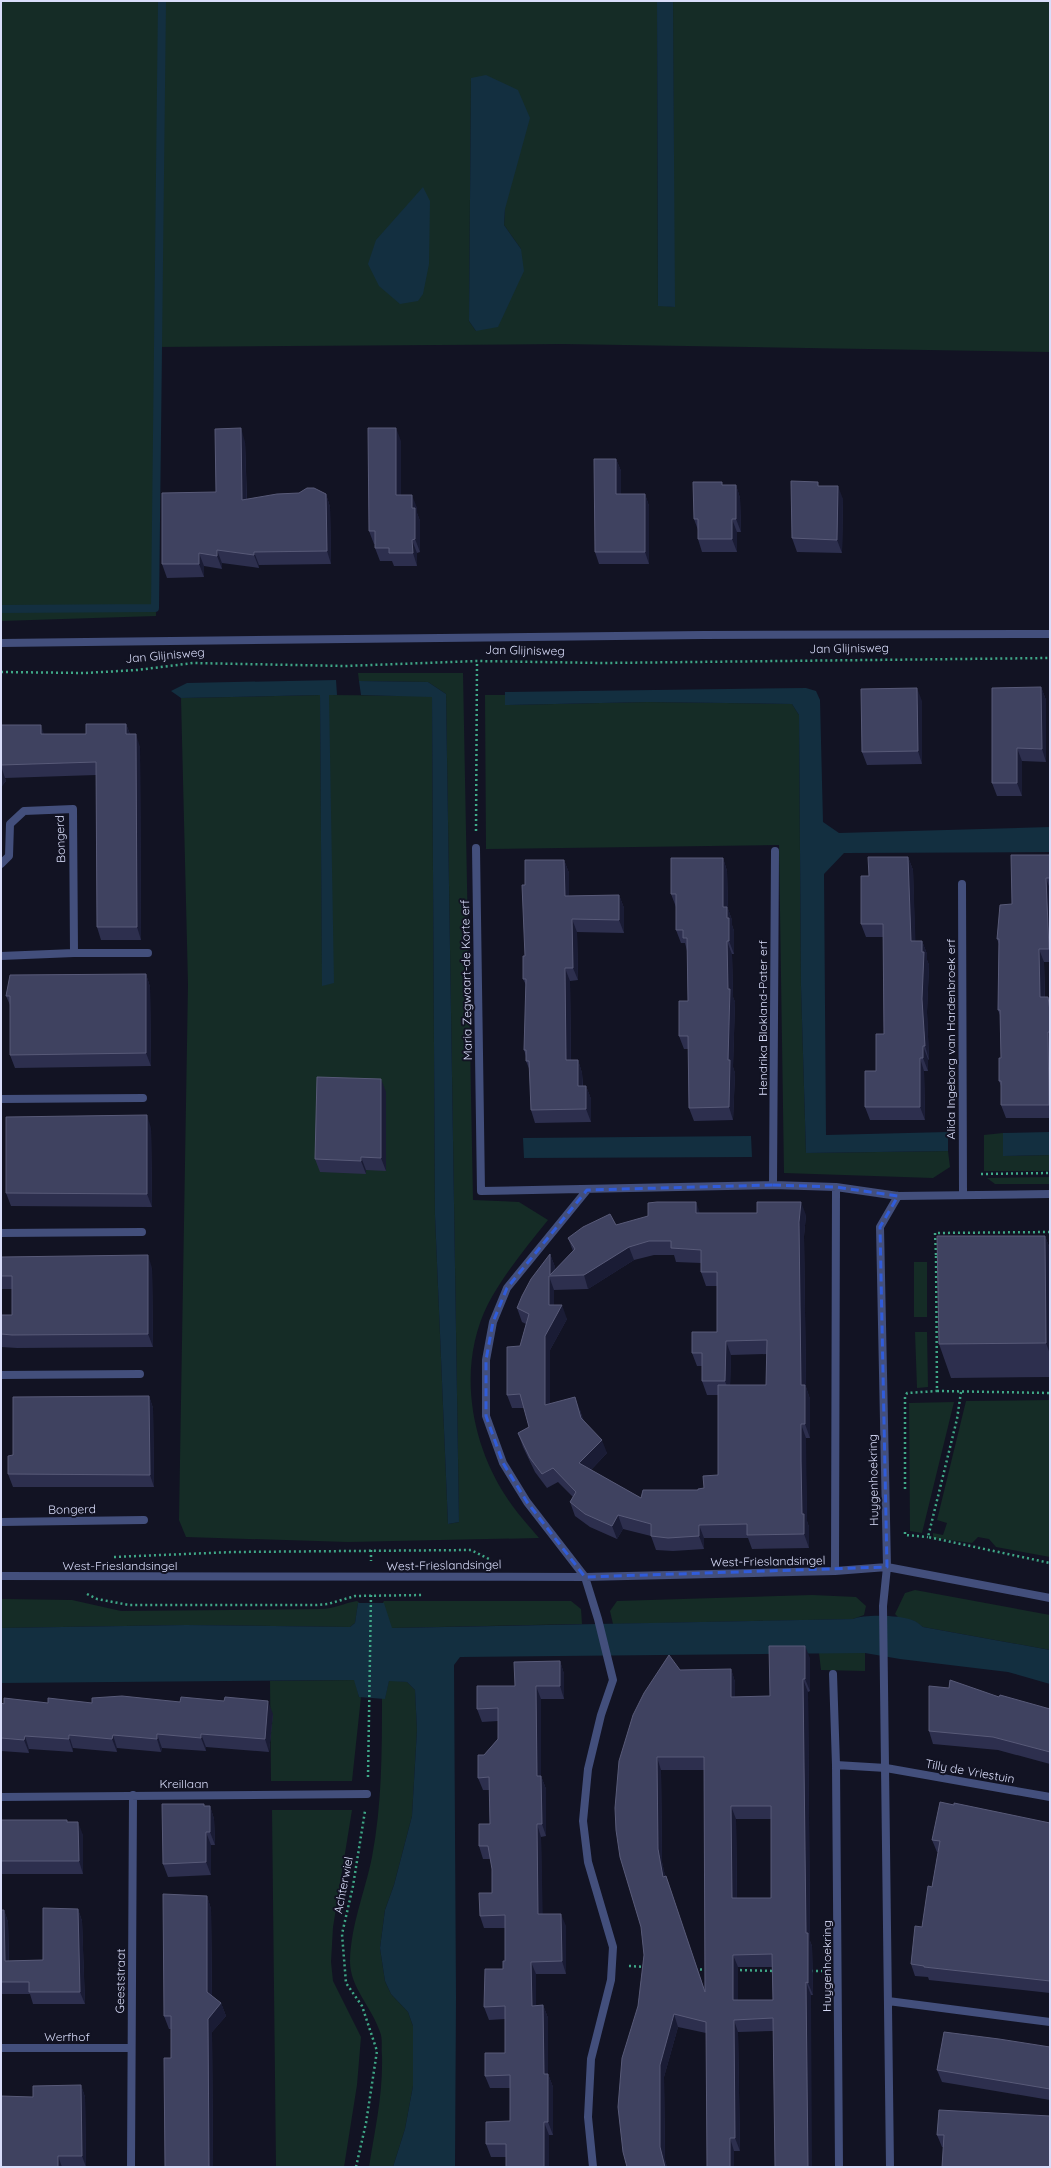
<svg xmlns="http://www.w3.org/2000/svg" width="1051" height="2168" font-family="Quicksand,sans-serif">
	<rect width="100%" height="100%" fill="#121323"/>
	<path fill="#152c26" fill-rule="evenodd" d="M1,1H657L658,305L674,307L673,1H1050V352L562,344L155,347L156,616L1,621ZM471,78L505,209L504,225L521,249L476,331L469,321Z
		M358,673H463L473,1200L519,1202L548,1220C527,1246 504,1274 488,1304C457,1366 470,1442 507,1498C516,1512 528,1525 539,1538L348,1542L186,1537L179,1520L188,984L181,698L320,695L322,966L329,695L432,696L435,1215L448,1524L459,1522L446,694L428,682L359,681Z
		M485,695H505L506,705L647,702L792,704L799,715L801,986L806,1153L948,1151L950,1167L933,1178L784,1173L779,845L486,849Z
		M1003,1133V1156L1050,1155V1171H984V1135Z
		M1050,1177V1184H995L987,1178Z
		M914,1262H927V1317H914Z
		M915,1332H927L928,1387L917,1388Z
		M1050,1400V1557L996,1547L989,1539L978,1537L972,1543L933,1538V1533L943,1535L947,1523L937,1520L966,1401Z
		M954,1402L922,1533L910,1531L909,1403Z
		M915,1590L1050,1615V1650L923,1627L914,1621L899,1618L895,1614L905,1593Z
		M812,1595L856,1597L866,1606L864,1615L853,1619L613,1624L610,1611L617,1601Z
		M1,1599L72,1600L121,1611L321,1609C334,1609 344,1603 357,1601L361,1604H358L355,1623L350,1627L186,1625L1,1628Z
		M384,1601H571L581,1609L582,1624L391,1628L382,1604Z
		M819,1653H865V1671L821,1670Z
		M355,1680L359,1697H361L352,1781H271L270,1681Z
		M389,1680L407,1682L415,1690L417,1730L412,1816L394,1885L385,1910L380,1948L385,1981L391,1994L408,2012L413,2026V2086L405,2129L393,2167H369C375,2129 383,2095 382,2056C381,2049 383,2039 380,2032C372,2007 350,1988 350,1961C351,1924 365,1892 372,1857C382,1805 382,1750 382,1698H385Z
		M272,1810H352L333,1927L331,1962L333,1981L361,2037L357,2085L344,2167H276Z"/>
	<path fill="#132f40" d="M657,1H673L675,307L658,306Z
		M486,75L518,90L530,118L505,209L504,225L521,249L524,271L498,327L476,331L469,321L471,78Z
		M423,187L430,201L429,264L423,294L418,301L400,304L379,286L368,264L376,240Z
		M336,680L337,695H329L334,983L322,986L320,695L181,698L171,691L187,683Z
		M359,681L428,682L446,694L459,1522L448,1524L435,1215L432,697L361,695Z
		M806,688L816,691L820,700L823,822L839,833L1050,827V852L844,853L824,874L826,1135L948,1132V1151L806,1153L801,986L799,715L792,704L647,702L505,705V692Z
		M1050,1132V1155L1003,1156V1133Z
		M751,1136L752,1157L524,1158L523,1138Z
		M358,1603H384L392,1628L853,1619C864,1614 900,1615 912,1620C916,1621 919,1624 923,1627L1050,1650V1684L1008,1672L900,1659L865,1653L460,1657L454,1665L456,1997L455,2167H393L405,2129L413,2086V2026L408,2012L391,1994L385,1981L380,1948L385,1910L394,1885L412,1816L417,1730L415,1690L407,1682L389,1681L385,1699L359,1697L354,1680L1,1683V1628L186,1625L350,1627L355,1623Z"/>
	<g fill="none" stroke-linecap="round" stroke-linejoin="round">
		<path stroke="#132f40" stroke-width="8" d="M1,609L155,608L162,1"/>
		<path stroke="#3fa787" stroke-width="2.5" stroke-dasharray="2 3" stroke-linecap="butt" d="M1,672L85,673L137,670L193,663L345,666L477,661L602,663L1050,658
			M476,831L477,661
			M981,1174L1050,1173
			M936,1255L935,1233L1050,1232
			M940,1255H936L937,1391L1050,1393
			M961,1392L957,1419L928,1537L1050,1563
			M905,1489V1397L907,1393L937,1391
			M905,1532V1535L928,1537
			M371,1550V1561
			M114,1557L233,1552L471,1550L489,1559
			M87,1594L97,1599L129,1605H316L328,1604L355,1596L423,1595
			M368,1777L371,1594
			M629,1966L646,1967
			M695,1969L708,1970
			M735,1970L776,1971
			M811,1971H822
			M356,2167L366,2123L377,2051L362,2006L346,1983L342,1934L353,1886L365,1811"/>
		<path stroke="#434f7c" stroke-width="8" d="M476,848L481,1191L773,1185L836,1187L898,1196L1050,1194
			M1,864L9,856L10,824L24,811L73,809L74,953L1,956
			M962,884L963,1194
			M74,953H148
			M1,1099L143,1098
			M773,1185L775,851
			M587,1190L507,1288L493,1322L486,1360V1416L503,1463L527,1502L585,1577L598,1619L613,1680L601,1715L588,1769L583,1821L588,1862L613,1947L611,1980L591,2059L588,2117L593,2167
			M1,1233L142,1232
			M1,1375L140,1374
			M1,1522L144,1520
			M835,1571L836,1187
			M1,1576L585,1577L835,1571L887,1567L1050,1598
			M833,1674L836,1765L839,2167
			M836,1765L886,1768L1050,1797
			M1,1797L367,1794
			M888,2001L1050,2022
			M2,2048H131
			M131,2167L133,1795
			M890,2167L883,1606L887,1567L880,1227L898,1196"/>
		<path stroke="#434f7c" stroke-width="8" d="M1,643L703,635L1050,634"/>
	</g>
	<path fill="#2d2f4e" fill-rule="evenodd" d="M401,441V495L417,508V513L420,521V552L417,553V566H394L392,561H380L375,548V544H374L369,531Z
		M245,442L247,499L326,494L330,507L331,564L259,565V568L222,563V569L204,566V577L167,578L162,564L216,492Z
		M616,459L621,471V494H645L649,506V564H599L595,552Z
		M724,485H736L740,498L741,532H737V552H702L698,539V530L694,519Z
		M820,486L843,499L842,553L797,552L792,538Z
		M1041,687L1046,700V762L1022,761V796H997L992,783Z
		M922,701V764L867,765L862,752Z
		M126,724L130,734L140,747L141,940H101L97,927L96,775L5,778L6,781L1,787V725L44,734H86Z
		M1050,855V962H1044L1045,997H1048L1050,1004V1118H1006L1001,1105V1086L999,1081L1001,1058L1000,1015L998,1010L999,944L997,939L1012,904Z
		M908,857L913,870L915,941H922L927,954V960L929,965L927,1012L929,1060L928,1059V1071H924L925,1120H870L865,1107L876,1071L884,1034L883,937H866L861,924L869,876Z
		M723,858L727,871L728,909L732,920V925L734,931V954H732L733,997L735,1002L733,1067L735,1073L733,1120L694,1121L689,1108L688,1049H684L679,1036L688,1001L687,951L685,943H681L676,930V907L671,894Z
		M564,860L569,873V896L619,895L624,908V933L577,932L578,980L570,981L571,1060H578L582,1073L583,1086H586L591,1099V1122L535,1123L531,1110L530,1071L526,1061V1056L524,1050L526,985L523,979L525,956V885Z
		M146,974L150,987L151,1066L15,1068L10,1055V1005L6,996Z
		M386,1092V1171L366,1170V1174L320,1172L315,1159Z
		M151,1128L152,1207L11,1206L6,1193Z
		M700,1213L806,1215L804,1236L806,1387L810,1399V1438H806V1474L807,1521L809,1527V1548L752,1549L748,1538H704V1549L673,1551L656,1550L651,1536L623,1529L617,1539L590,1527L575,1516L570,1502L573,1497L558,1482L547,1488L535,1472L523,1447L518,1433L529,1427L524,1408H512L507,1395L526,1324L522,1322L517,1308L550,1254L555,1267V1270L573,1251L568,1238L616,1225ZM654,1255H674L676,1262L701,1263V1272L706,1286H717V1332L692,1353L697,1366H702V1381L707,1395H718V1475L704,1488L698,1490L641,1498L591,1470L607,1453L583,1419L580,1410L550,1404V1350L567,1319L554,1305V1290L588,1289L634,1260ZM767,1354L766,1385H730L731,1355Z
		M1045,1236L1050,1249V1377L951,1378L939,1344Z
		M1,1257L152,1268L153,1347L17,1348L1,1347V1315H12V1289H1Z
		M149,1396L153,1408L154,1487H13L8,1474L13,1455Z
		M810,1658V1691L808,1692L810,1941L812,1946L813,1995H811L773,2031L738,2032L740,2151H734V2167L706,2033L678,2027L664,2077L665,2160L667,2167H627L638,2006L644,1955L641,1927L620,1857L680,1670L731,1669L735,1682V1697L770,1696ZM661,1770H704L705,1991L670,1888L666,1876H665L662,1862ZM736,1819H771V1898H737ZM738,1967H772L773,2000H738Z
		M560,1661L564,1674V1699H541V1776L546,1789V1836L541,1837L542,1914L566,1926V1974H536V2005H543L548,2018V2074L553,2087V2135H549V2167H506V2157H491L486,2144L510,2121V2088H490L485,2076L505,2053V2019L489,2020L484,2007L503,1969L505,1961V1928H484L480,1916L492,1893V1869L491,1859H483L479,1846L490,1824V1790H483L478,1778L484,1755L498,1739V1721L482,1722L477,1709L515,1686Z
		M999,1697L1050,1709V1764L998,1750L933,1744L929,1731Z
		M1,1703H92L273,1714L269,1752L206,1747V1751L162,1748L161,1752L117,1748V1752L73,1748V1752L29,1749V1753L1,1751Z
		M954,1805L1050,1823V1993L929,1980L928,1977L915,1976L911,1964L922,1927L932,1887L938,1852H937L932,1840Z
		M210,1806L214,1819L215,1845H211V1875L168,1877L163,1864Z
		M1,1820L68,1822L83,1835V1874H1Z
		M207,1896L211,1909L212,1996L221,2003L226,2016L212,2032L213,2167H165L171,2058V2029H169L164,2016Z
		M78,1909L82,1921L85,2004H33L30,1994H1V1910H4L8,1922L9,1961L43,1960Z
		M1050,2047V2100L942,2082L937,2070Z
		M81,2085L85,2097L86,2167H1L33,2097Z
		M1050,2116L943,2147H942L937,2135Z"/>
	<path fill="#1a1c35" d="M241,428L245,442L247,513L242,500Z
		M396,428L401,441V508L396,495Z
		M616,459L621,471V507L616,494Z
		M736,485L740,498L741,532L736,519Z
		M838,486L843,499L842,553L837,540Z
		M326,494L330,507L331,564L327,551Z
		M645,494L649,506V564L645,552Z
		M412,495L417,508V513L420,521V552L415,539L412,508Z
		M732,519L737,532V552L732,539Z
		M412,540L417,553V566L413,553Z
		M217,550L222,563V569L217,556Z
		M254,552L259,565V568L254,555Z
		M199,553L204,566V577L199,564Z
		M1041,687L1046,700V762L1042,749Z
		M917,688L922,701V764L918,751Z
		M126,724L131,737L126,734Z
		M41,725L45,737L41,734Z
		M136,734L140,747L141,940L137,927Z
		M1017,748L1022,761V796L1017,783Z
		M1,769H2L6,781L1,787Z
		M908,857L913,870L916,955L911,941Z
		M723,858L727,871L728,909L732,920V925L734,931V954L729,941L723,907Z
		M564,860L569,873V909L565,896Z
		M1046,878L1050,889V952L1049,949Z
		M619,895L624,908V933L619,920Z
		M572,919L577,932L578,980L573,968Z
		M727,941L732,954L733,997L735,1002L733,1067L735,1073L733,1120L729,1107Z
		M922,941L927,954V960L929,965L927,1012L929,1060L925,1046L922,999Z
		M1039,949L1044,962L1045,1010L1040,997Z
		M565,968L570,981L571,1073L566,1060Z
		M146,974L150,987L151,1066L146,1053Z
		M1048,997L1050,1004V1011Z
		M1048,1032L1050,1036V1108L1049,1105Z
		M923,1046L928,1059V1071L923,1058Z
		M920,1058L924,1071L925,1120L920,1107Z
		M578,1060L582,1073L583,1099L578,1086Z
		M381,1079L386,1092V1171L381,1158Z
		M586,1086L591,1099V1122L586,1109Z
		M147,1115L151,1128L152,1207L147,1194Z
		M361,1157L366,1170V1174L361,1161Z
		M696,1202L701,1216L696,1213Z
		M801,1202L806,1215L804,1236L806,1387L810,1399V1438L805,1424L801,1385L799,1222Z
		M1045,1236L1050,1249V1354L1046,1343Z
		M629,1247L634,1260L588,1289L584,1275Z
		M550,1254L555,1267V1276L550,1275Z
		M148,1255L152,1268L153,1347L148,1334Z
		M549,1276L554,1290V1318L549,1305Z
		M562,1305L567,1319L550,1350V1419L545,1405V1336Z
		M726,1341L731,1355L730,1394L725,1381Z
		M149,1396L153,1408L154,1487L150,1475Z
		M575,1397L580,1410L586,1431L581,1418Z
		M801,1424L806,1438L807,1521L809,1527V1548L804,1534L802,1514Z
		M602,1440L607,1453L584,1477L579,1463Z
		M618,1515L623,1529L617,1539L612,1526Z
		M699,1525L704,1538V1549L699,1536Z
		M805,1646L810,1658V1691L805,1679Z
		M560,1661L564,1674V1699L560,1686Z
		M731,1669L735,1682V1710L731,1697Z
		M803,1679L808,1692L810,1941L812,1946L813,1995L808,1983L806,1933Z
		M536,1686L541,1699V1789L537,1776Z
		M268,1701L273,1714L269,1752L265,1739Z
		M157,1734L162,1748L161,1752L157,1739Z
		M201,1734L206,1747V1751L201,1738Z
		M69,1735L73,1748V1752L69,1739Z
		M113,1735L117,1748V1752L112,1739Z
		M25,1736L29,1749V1753L24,1740Z
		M657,1757L661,1770L662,1862L668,1889L663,1877L658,1849Z
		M541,1776L546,1789V1836L542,1824Z
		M210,1806L214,1819L215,1845L210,1832Z
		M731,1806L736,1819L737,1911L732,1898Z
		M78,1822L83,1835V1874L79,1861Z
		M537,1824L541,1837L543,1926L538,1914Z
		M206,1832L211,1845V1875L206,1862Z
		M666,1876L709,2005L705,1992Z
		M207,1896L211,1909L212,2005L207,1992Z
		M78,1909L82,1921L85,2004L80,1992Z
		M4,1910L8,1922L9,1972L5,1961Z
		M561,1914L566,1926V1974L562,1961Z
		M733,1955L738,1967V2013L733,2000Z
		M531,1962L536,1974V2018L532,2006Z
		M806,1982L811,1995L812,2167H808Z
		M221,2003L226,2016L212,2032L213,2167H209L208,2019Z
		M543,2005L548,2018V2074L553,2087V2135L548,2122L544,2074Z
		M674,2014L678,2027L664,2077L665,2160L667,2167H665L660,2147V2065Z
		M734,2020L738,2032L740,2151L735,2138Z
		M81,2085L85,2097L86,2167L82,2156Z
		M544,2122L549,2135V2167H544Z
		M730,2138L734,2151V2167H730Z
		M58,2156L62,2167H58Z"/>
	<path fill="#3f4260" stroke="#585a78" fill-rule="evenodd" d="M241,428L242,500L277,494L299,493L307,488H314L326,494L327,551L254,552V555L217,550V556L199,553V564H162V493L216,492L215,429Z
		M368,428H396V495H412V508H415V539L412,540L413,553H389V548H375V531H369Z
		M594,459H616V494H645V552H595Z
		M791,481L818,482V486H838L837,540L792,538Z
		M693,482H722V485H736V519H732V539H698V519H694Z
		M1041,687L1042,749L1017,748V783H992V688Z
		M917,688L918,751L862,752L861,689Z
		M86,724H126V734H136L137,927H97L96,762L1,765V725H41V734H86Z
		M1011,855H1050V878H1046L1049,949H1039L1040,997H1048L1050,1011V1032H1048L1049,1105H1001V1081H999V1058H1001L1000,1010H998L999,939H997L1000,905L1012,904Z
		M868,857H908L911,941H922V952H924L922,999L925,1046H923V1058H920V1107H865V1071H876V1034H884L883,924H861V876H869Z
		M671,858H723V907H727V918H729V941H727L728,989H730L728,1060H730L729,1107L689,1108L688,1036H679V1001H688L687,938H683V930H676V894H671Z
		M525,860H564L565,896L619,895V920L572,919L573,968H565L566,1060H578V1086H586V1109L531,1110L529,1061H526V1050H524L526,979H523V956H525L522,885H525Z
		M146,974V1053L10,1055V996H6L10,975Z
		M317,1077L381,1079V1158L361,1157V1161L315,1159Z
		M147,1115V1194L6,1193V1117Z
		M657,1202H696V1213H757V1202H801L799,1222L801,1385H805V1424H801V1461L802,1514H804V1534L747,1535V1524L699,1525V1536L668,1538L651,1536V1524L618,1515L612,1526L585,1514L570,1502L576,1492L553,1468L542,1474L530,1458L518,1433L529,1427L520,1394L507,1395V1347L520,1346L529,1314L517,1308L522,1296L531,1279L550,1254V1275L575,1249L568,1238L583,1227L610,1214L616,1225L648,1216V1203ZM649,1241H671V1248L701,1250V1272H717V1332H692V1353H702V1381H725L726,1341L767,1340L766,1385H718V1475L703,1476L704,1488L698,1489V1490H643L641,1498L579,1463L602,1440L581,1418L575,1397L545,1405V1336L562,1305H549V1276L584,1275L629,1247Z
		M937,1236H1045L1046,1343L939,1344Z
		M148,1255V1334L12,1335L1,1334V1315H12V1276H1V1257Z
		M149,1396L150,1475L8,1474V1456L13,1455V1397Z
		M769,1646H805V1679H803L806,1933H808V1983L806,1982L808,2167H775L773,2018L734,2020L735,2138H730V2167H707L706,2022L674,2014L660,2065V2147L665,2167H627L623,2152L618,2107L622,2058L638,2006L644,1955L641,1927L620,1857L616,1830L615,1808L619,1761L633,1715L644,1693L669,1655L680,1670L731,1669V1697L770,1696ZM657,1757H704L705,1992L666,1876L663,1877L658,1849ZM731,1806H771V1898H732ZM772,1954L773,2000H733V1955Z
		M560,1661V1686H536L537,1776H541L542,1824H537L538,1914H561L562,1961L531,1962L532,2006L543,2005L544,2074H548V2122H544V2167H506V2144H486V2122L510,2121V2075L485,2076V2053H505V2006L484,2007L485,1969H503V1961H505V1915L480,1916L479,1893H492V1869L488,1846H479V1824H490L489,1777L478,1778V1755H484L498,1739V1708L477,1709V1686H515L514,1662Z
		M950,1680L999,1697L1000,1695L1050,1709V1752L993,1737L929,1731V1686L949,1688Z
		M122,1696L180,1702L181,1697L224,1701L225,1697L268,1701L265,1739L201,1734V1738L157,1734V1739L113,1735L112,1739L69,1735V1739L25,1736L24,1740L1,1738V1703L4,1704V1698L48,1703V1698L92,1703V1698Z
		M940,1802L954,1805V1803L1050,1823V1981L924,1967V1966L911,1964L915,1926L922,1927L928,1886L932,1887L940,1841L932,1840Z
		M162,1804H204V1806H210V1832H206V1862L163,1864Z
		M1,1820H67V1822H78L79,1861H1Z
		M163,1894L207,1896V1992L221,2003L208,2019L209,2167H165L164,2058H171V2016H164Z
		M43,1908L78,1909L80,1992H29V1982H1V1910H4L5,1961L43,1960Z
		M944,2032L999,2039L1050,2047V2089L937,2070Z
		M81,2085L82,2156H58V2167H1V2096L33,2097V2086Z
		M939,2110L1050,2116V2167H942L944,2135H937Z"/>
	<path fill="none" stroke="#305cdb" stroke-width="3" stroke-dasharray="8 5" stroke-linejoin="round" d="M773,1185L836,1187L898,1196L880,1227L887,1567L585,1577L527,1502L503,1463L486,1416V1360L493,1322L507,1288L587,1190Z"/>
	<g text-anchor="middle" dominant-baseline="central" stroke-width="4" stroke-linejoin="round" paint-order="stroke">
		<g font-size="12" fill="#d9ddfa" stroke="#121323">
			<text transform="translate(849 648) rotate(-1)">Jan Glijnisweg</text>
			<text transform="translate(525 650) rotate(1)">Jan Glijnisweg</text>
			<text transform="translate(165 655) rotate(-5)">Jan Glijnisweg</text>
			<text transform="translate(60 839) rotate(-92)">Bongerd</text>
			<text transform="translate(466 980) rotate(-91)">Maria Zegwaart-de Korte erf</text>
			<text transform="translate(762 1018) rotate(-90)">Hendrika Blokland-Pater erf</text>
			<text transform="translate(950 1039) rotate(-90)">Alida Ingeborg van Hardenbroek erf</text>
			<text transform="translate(873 1480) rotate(-91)">Huygenhoekring</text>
			<text transform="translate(72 1509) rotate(-1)">Bongerd</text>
			<text transform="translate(768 1561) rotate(-1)">West-Frieslandsingel</text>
			<text x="120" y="1565">West-Frieslandsingel</text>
			<text transform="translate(444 1565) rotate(-1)">West-Frieslandsingel</text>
			<text transform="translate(970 1771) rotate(10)">Tilly de Vriestuin</text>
			<text x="184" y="1783">Kreillaan</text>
			<text transform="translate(343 1885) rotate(-79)">Achterwiel</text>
			<text transform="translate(826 1966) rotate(-90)">Huygenhoekring</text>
			<text transform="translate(120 1981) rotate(-89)">Geeststraat</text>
			<text x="67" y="2036">Werfhof</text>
		</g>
	</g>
	<rect width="1051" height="2168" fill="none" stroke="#d9ddfa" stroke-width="4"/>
</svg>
